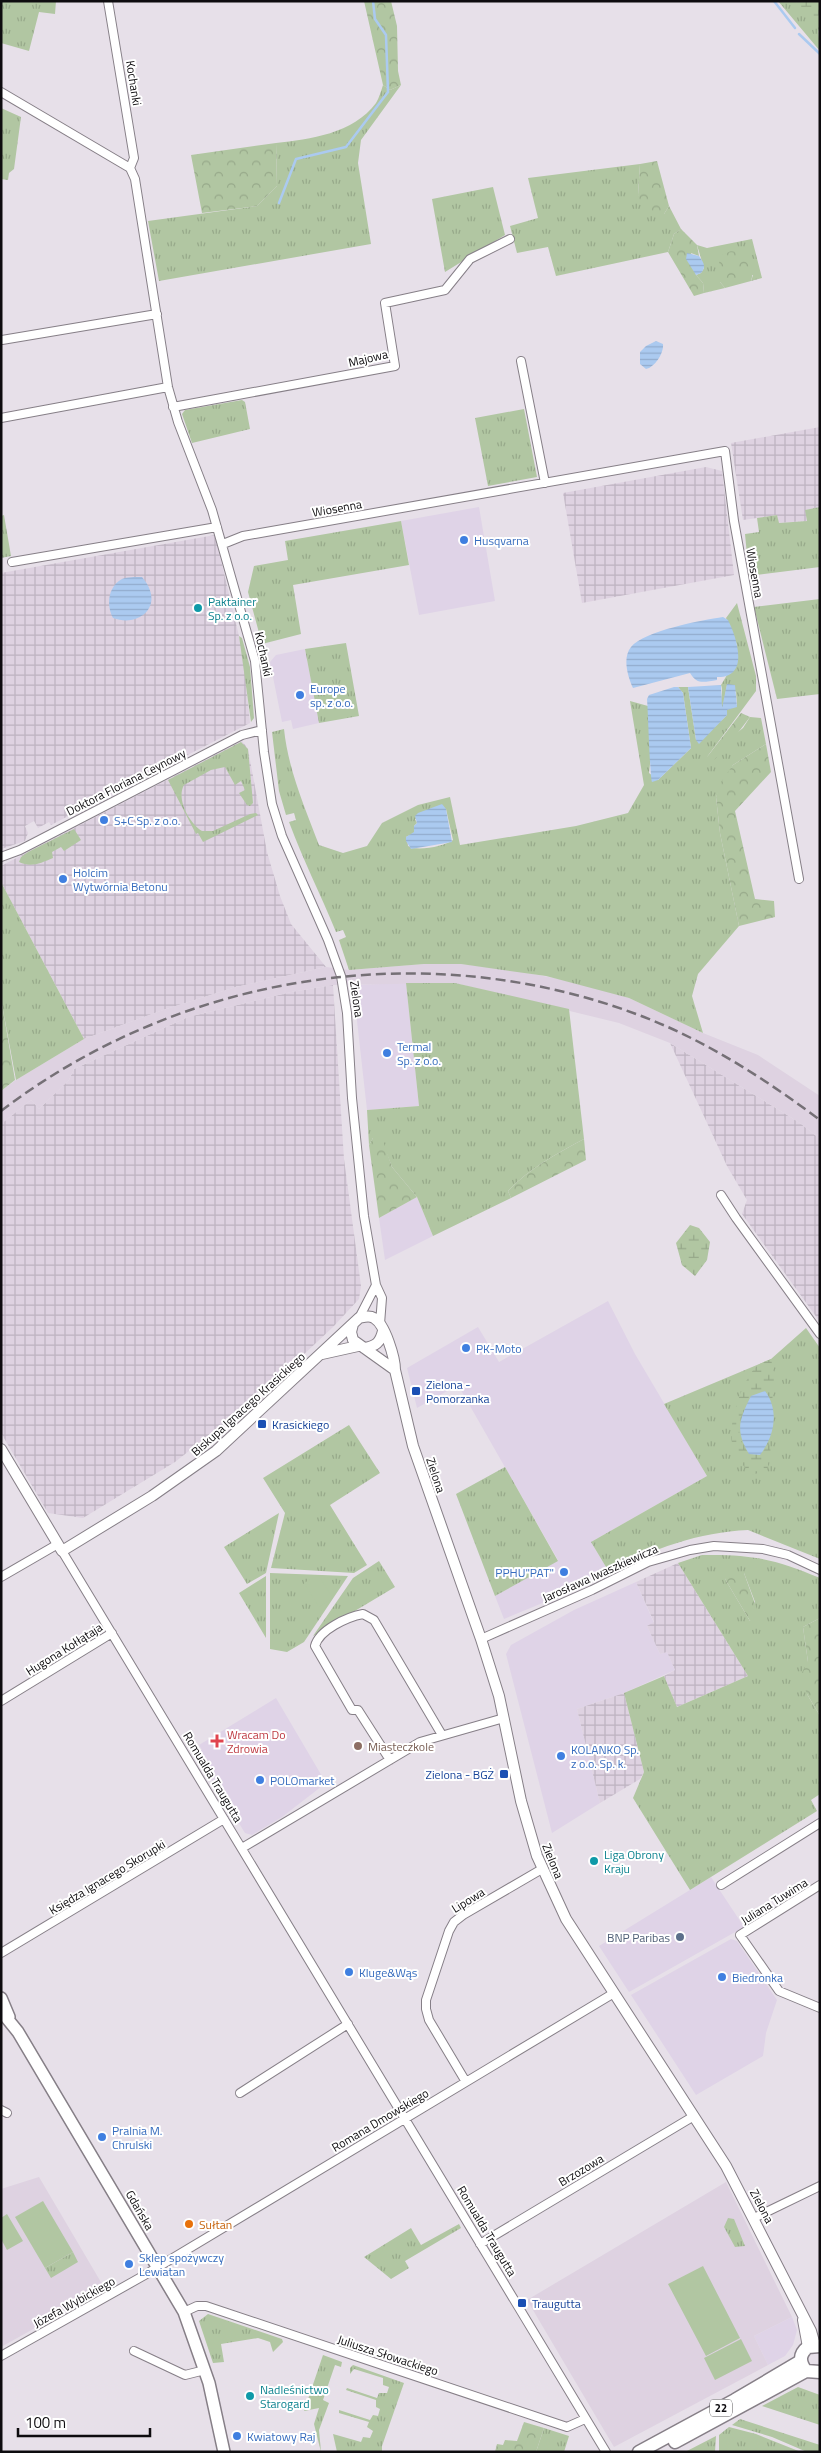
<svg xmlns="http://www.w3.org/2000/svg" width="821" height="2453" font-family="'Titillium Web',sans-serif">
	<defs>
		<pattern id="industrial-grid" width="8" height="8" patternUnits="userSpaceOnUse" patternTransform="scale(1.25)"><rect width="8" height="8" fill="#ded2e1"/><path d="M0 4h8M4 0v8" fill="none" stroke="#bdb3c0"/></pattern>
		<pattern id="grass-tufts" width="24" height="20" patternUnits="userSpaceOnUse" patternTransform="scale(1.25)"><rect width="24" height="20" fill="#b1c6a2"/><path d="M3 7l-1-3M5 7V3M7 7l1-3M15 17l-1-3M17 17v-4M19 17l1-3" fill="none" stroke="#97a98a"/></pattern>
		<pattern id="forest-crowns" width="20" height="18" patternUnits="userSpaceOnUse" patternTransform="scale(1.25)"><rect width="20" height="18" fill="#b1c6a2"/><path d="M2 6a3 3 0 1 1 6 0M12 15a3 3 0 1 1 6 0" fill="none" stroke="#97a98a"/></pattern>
		<pattern id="wetland-marsh" width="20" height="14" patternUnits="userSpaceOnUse" patternTransform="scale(1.25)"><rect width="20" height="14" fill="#b1c6a2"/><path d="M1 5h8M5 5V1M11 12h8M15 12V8" fill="none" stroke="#97a98a"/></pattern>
		<pattern id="water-rules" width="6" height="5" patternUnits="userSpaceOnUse" patternTransform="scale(1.25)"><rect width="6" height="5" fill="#abcaf0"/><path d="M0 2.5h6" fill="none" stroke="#92accd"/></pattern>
	</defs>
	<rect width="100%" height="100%" fill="#e7e0e9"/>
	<path fill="#dfd3e7" d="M479,507L495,601L419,615L401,521Z
		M305,649L319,723L293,729L291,720L282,722L270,662L276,655Z
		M406,983L419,1106L367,1110L353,985Z
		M417,1197L433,1236L385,1260L379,1218Z
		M608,1301L635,1354L707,1476L591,1542L609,1572L574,1590L504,1619L495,1596L558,1560L458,1385L417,1408L407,1368L478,1327L499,1362Z
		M636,1582L654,1623L647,1626L660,1654L667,1652L675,1670L624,1693L577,1709L600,1803L552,1833L506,1654L511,1645L574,1610Z
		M276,1698L326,1783L282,1817L252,1835L245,1833L196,1754L202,1750L199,1745Z
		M711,1877L744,1927L629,1992L599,1946Z
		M731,1939L737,1941L777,2000L766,2033L763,2056L696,2095L631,1995Z
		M792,2317L797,2330L793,2345L785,2356L768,2365L754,2336Z"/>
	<path fill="url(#industrial-grid)" d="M820,427V507L806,510L807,521L778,523L777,515L743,520L731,443Z
		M706,467L722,471L734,575L582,603L563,493Z
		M215,535L243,653L250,723L51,825L49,822L38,828L34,821L25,826L28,833L25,841L1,849V573Z
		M242,741L248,749L267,852L280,896L291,924L326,967L236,987L163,1010L84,1039L1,882V866Z
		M333,985L344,1159L361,1286L359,1299L333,1327L267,1389L259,1390L222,1425L175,1462L83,1518L48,1513L1,1433V1124L31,1100L39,1109L69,1080L74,1069L188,1017L291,992Z
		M670,1043L800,1123L820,1139V1322L742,1214L747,1200L727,1166Z
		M678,1563L748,1676L677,1707L664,1676L675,1670L667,1652L660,1654L647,1626L654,1622L636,1582Z
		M624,1693L644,1772L640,1779L600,1803L577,1709Z"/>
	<path fill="#ded2e1" d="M424,964H461L512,970L580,983L629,998L703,1033L758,1055L820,1096V1139L800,1123L670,1043L619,1023L455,983L333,985L291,992L188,1017L74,1069L69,1080L39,1109L31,1100L1,1124V1091L16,1080L84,1039L163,1010L236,987L326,967L349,970Z
		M39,2177L105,2289L1,2347V2189Z
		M726,2182L792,2317L754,2336L768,2365L614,2447L527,2300Z"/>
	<path fill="url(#grass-tufts)" fill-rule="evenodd" d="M1,1H56L55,14L39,12L29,51L1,43Z
		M778,1H795L811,14L818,26L820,51Z
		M383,85L390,90L401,85L361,140L358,163L371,244L159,281L148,221L257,206L277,186L276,143C310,139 353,134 376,103C379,98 381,91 383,85Z
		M1,108L21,117L14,169L9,173L8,180L1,179Z
		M640,164L638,195L664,214L669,206L681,229L674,234L668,252L556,276L548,247L517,253L510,226L538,218L528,178Z
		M493,187L505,235L445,272L432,199Z
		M752,239L762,278L751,281L753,275L720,282L725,288L704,293L703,283L696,275L701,273L704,268L697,245L707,248Z
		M242,400L245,402L250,429L192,443L182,414L185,410Z
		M524,409L537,477L488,486L475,418Z
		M820,507V567L749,576L745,534L759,532L757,518L777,515L779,523L807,521L805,510Z
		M4,515L11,556L1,558V516Z
		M401,521L409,565L293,585L301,634L262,644L248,592L254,566L288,560L285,541Z
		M820,599V694L777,699L754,607Z
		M737,603L756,676V691L707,757L743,728L750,717L761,718L766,744L733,765L716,797L720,833L739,926L698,974L692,996L703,1033L629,998L546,976L461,964H424L349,970L339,940L346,937L343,930L336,932C321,895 303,860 289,822L296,820L294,813L286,815L279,791L272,732L284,729C288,769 305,808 319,845L343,853L367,846L382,823L418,805L450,797L460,845L576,826L628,813L644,785L630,701L648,706L651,755L649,773L658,780L691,748L683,693L678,687H688L696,740H701L727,715V710L737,705L736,692L727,685L723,707L722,708C719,700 724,691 721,685L727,675L731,673L737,645L726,618ZM446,809L453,840C446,846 416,852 408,846L406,837L414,833V826L417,823L415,819Z
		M239,636L242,638L250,667L254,718L251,722Z
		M346,643L359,716L319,723L305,649Z
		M241,742L248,749L253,803L250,806L247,805L239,793L245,790L241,781L235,785L225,767L211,770L184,785C176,799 189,823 202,831H213L250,814L256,813L258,815L203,842L198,833L196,834L168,780Z
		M74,829L81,840L64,851L61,847L52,852L53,858C41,863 31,868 19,862L21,857L28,852Z
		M1,882L84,1039L16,1080L1,999Z
		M406,983H455L569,1009L584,1139C556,1154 530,1168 508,1191L511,1198L433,1236L417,1197L392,1167L387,1154L373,1138L369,1145L367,1110L419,1106Z
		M806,1328L820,1348V1559L748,1530C700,1532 651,1549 609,1572L591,1542L707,1476L664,1404L771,1359Z
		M349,1425L380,1473L330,1505L367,1565L354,1573L271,1568L285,1513L263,1478Z
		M505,1467L558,1561L495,1596L456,1494Z
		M279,1513L266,1573L247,1584L224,1547Z
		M702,1555C751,1554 775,1559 820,1578V1618L803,1627L808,1662L807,1694L820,1716V1794L811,1800L817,1811L690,1890L633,1798L644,1772L624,1693L664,1676L677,1707L748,1676L678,1563ZM744,1573L755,1602L750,1621L725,1579Z
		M379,1561L395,1587L313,1636L353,1578Z
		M270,1573L348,1576L304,1642L287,1652L270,1649Z
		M266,1576V1638L239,1593Z
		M728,2218L734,2219L745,2246L735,2247L724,2227Z
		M459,2224L461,2228L405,2261L409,2268L391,2279L364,2257L411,2228L421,2245Z
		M73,2252L78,2262L51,2278L45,2268Z
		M208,2314L282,2339L283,2342L273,2352L270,2342L258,2338L221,2344L224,2362L213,2363L199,2321Z
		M323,2355L342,2362L341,2367L335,2365L323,2400L329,2403L319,2430L321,2452L314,2424L319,2408L304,2411Z
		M353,2365L404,2383L382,2446V2452H337L333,2434L361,2442L363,2437L370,2438L373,2431L367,2427L369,2422L339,2413V2410L370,2420L373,2415L378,2416L380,2409L376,2407V2400L346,2390L347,2388L377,2398L379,2393H387L389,2387L383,2385V2378L354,2369L350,2374V2368Z
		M798,2387L820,2395V2425L762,2406Z
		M740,2419L820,2445V2452H807L772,2437L732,2425Z
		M729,2427L756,2434L801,2452H719V2435Z
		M544,2428L569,2436L564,2452H536Z
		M716,2436L715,2452H685Z"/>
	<path fill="url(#forest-crowns)" d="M364,1H391L397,26L398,71L401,85L390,90L383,85Z
		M276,143L277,186L257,206L202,213L191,155Z
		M657,161L669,206L664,214L655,215L642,208L638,195L640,164Z
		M681,229L697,245L699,256L691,253L696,275L703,283L704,293L694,296L668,252L674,234Z
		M731,251L742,253C748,262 755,270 751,281L725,288L720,282L719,256Z
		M741,713L750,717L727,747L710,764L707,757Z
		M766,744L771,772L735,811L755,899L774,901L775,917L739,926L720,833L716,797L721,782L733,765Z
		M1,998L15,1080L1,1091Z
		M373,1138H382L392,1167L417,1197L379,1218L369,1145Z
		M584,1139L586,1160L511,1198L508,1191C530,1168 556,1154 584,1139Z
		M732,1571L744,1573L759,1615L750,1621L725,1579Z
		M820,1618V1716L807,1694L800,1676L808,1662L803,1627Z
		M524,2422L544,2428L536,2452H495L497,2444L503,2445L505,2440L517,2441Z"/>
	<path fill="url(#wetland-marsh)" d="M795,1H820V36C816,15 807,16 795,1Z
		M690,1225L699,1228L710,1242L707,1260L695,1276L682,1265L676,1243Z
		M771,1359L775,1378L772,1401L765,1391L740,1418L739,1438L749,1454L760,1455L770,1443L771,1460L767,1469L753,1475C743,1466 734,1457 732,1443C728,1423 742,1380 757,1366C760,1363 767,1361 771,1359Z"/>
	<path fill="#b1c6a2" d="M318,1575L333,1598L319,1607L304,1583Z
		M43,2201L73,2252L45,2268L15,2217Z
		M7,2214L23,2241L7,2250L1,2239V2218Z
		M703,2266L740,2338L706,2356L668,2284Z
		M741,2339L752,2361L715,2380L704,2358Z"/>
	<path fill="url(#water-rules)" d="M687,253L699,256C703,262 707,266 701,273L696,275L686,259Z
		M656,341L663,344C664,353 655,367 646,369L640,364V352L646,346Z
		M142,577C166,605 140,628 113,618C106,606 108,586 122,579C127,577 136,577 142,577Z
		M723,617L728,620C737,638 750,678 717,677V680C704,682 697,685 690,673L633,688C628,677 622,658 631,647C644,631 702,620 723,617Z
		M727,684L735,685L737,707L727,710V715L699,744L696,740L688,687L721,685L722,708Z
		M674,687H678L683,693L691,748L658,780L652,782C650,778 648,710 647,699L649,695Z
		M442,804L446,809L452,842L411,849L406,841V837L414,832V826L417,823L415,816L418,813Z
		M765,1391C780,1411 774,1437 760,1455L749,1454C735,1430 739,1420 751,1396Z"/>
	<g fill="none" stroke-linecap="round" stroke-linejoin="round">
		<path stroke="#abcaf0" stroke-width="2.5" d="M774,1L795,28
			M799,34L820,54
			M279,203L296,159L346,147L388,92L386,35L375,19L373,1"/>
		<g stroke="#867f87" stroke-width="10">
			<path id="minor" d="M108,1L134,158L130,168
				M1,92L130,168L135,179L168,387L178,422L212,510L255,661L264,752L272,804L282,836L328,940L341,976L347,1013L352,1098L364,1216L376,1285L382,1298L380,1324
				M2,340L157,314
				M521,361L545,483
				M173,407L395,366L385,303L445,290L470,259L510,239
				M1,418L168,387
				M223,544L243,536L266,532L725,451L734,521L799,879
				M12,562L217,527
				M1,857L20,850L242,735L262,730
				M721,1195L736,1218L820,1334
				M359,1318L376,1285
				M62,1551L606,2452
				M1,1577L58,1544
				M481,1639L592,1590L648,1562L690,1550L714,1546L763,1549L788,1555L820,1570
				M1,1701L112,1633
				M390,1760L358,1710H352L315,1646C319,1630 347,1617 363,1614L374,1620L442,1735
				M242,1848L420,1742L504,1718
				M721,1885L820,1823
				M820,1885L740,1935L779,1991L820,2008
				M1,1953L224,1819
				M466,2082L429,2020L426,2009V2000L449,1931L454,1922L463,1915L542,1869
				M240,2093L348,2024
				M1,2110L7,2113
				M754,2218L820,2186
				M480,2244L694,2116
				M184,2312L197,2306H206L561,2425L567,2427L585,2419
				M134,2351L185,2375L205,2370
				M1,2356L143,2276L614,1993"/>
		</g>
		<g stroke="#867f87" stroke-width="12">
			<path id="tertiary" d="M353,1324L351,1332L353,1340L395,1370
				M364,1348C376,1346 380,1343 383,1331
				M322,1354L358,1346
				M1,1449L62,1551L152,1496L216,1451L359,1318C364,1317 369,1315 374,1318C385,1324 395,1358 395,1370L413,1446L481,1639L499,1696L521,1801L537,1856L566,1919L726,2166L811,2331L815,2345
				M803,2320L808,2347"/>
		</g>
		<g stroke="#867f87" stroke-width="14">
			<path id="secondary" d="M1,1998L9,2017
				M1,2011L18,2032L184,2312L209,2383L224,2452"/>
		</g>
		<g stroke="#867f87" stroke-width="15">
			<path id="primary" d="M820,2346L808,2347C799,2354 799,2362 806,2371L820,2372
				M675,2442L806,2371
				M639,2452L735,2400L801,2361"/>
		</g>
		<use href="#minor" stroke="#fff" stroke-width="8"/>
		<use href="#tertiary" stroke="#fff" stroke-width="10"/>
		<use href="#secondary" stroke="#fff" stroke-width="11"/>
		<use href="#primary" stroke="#fff" stroke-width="12"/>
		<path stroke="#757076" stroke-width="2.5" stroke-dasharray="10 5" stroke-linecap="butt" d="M1,1111C183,972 430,934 644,1017C708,1042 765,1079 820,1120"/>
	</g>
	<g fill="#3f7fe0" stroke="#fff" stroke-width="2">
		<circle cx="464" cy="540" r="5"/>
		<circle cx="300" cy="695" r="5"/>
		<circle cx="104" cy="820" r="5"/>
		<circle cx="63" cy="879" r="5"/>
		<circle cx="387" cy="1053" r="5"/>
		<circle cx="466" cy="1348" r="5"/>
		<circle cx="564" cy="1572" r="5"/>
		<circle cx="561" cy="1756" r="5"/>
		<circle cx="260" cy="1780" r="5"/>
		<circle cx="349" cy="1972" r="5"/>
		<circle cx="722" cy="1977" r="5"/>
		<circle cx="102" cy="2137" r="5"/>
		<circle cx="129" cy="2264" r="5"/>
		<circle cx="237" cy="2436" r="5"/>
	</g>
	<g fill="#0f9aa8" stroke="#fff" stroke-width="2">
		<circle cx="198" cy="608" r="5"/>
		<circle cx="594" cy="1861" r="5"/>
		<circle cx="250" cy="2396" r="5"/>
	</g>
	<g fill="#1a4fb4" stroke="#fff" stroke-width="2">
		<rect x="411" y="1386" width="10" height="10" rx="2.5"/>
		<rect x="257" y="1419" width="10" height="10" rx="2.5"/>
		<rect x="499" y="1769" width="10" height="10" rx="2.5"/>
		<rect x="517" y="2298" width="10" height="10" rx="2.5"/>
	</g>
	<path fill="#e0444e" stroke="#fff" stroke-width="2" d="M214.5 1733.5h5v5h5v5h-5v5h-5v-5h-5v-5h5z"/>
	<circle fill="#8d6e63" stroke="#fff" stroke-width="2" cx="358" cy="1746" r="5"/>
	<circle fill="#5c6f8a" stroke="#fff" stroke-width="2" cx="680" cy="1937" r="5"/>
	<circle fill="#e8710a" stroke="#fff" stroke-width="2" cx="189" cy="2224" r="5"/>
	<g text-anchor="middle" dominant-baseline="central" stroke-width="4" stroke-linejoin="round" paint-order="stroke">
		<rect fill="#fff" stroke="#565557" stroke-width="1" x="710" y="2399.5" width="22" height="17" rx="4"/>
		<g font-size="11" font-weight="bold" fill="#0e0c0f">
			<text x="721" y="2408">22</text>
		</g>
		<g font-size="12" fill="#0e0c0f" stroke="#fff">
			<text transform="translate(134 83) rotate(81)">Kochanki</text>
			<text transform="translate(368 358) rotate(-13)">Majowa</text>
			<text transform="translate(337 508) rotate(-10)">Wiosenna</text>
			<text transform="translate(755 573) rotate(80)">Wiosenna</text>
			<text transform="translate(264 654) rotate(78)">Kochanki</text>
			<text transform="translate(126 782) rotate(-27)">Doktora Floriana Ceynowy</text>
			<text transform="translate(357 999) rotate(82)">Zielona</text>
			<text transform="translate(248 1404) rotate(-42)">Biskupa Ignacego Krasickiego</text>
			<text transform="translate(436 1475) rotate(72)">Zielona</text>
			<text transform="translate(600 1573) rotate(-24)">Jarosława Iwaszkiewicza</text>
			<text transform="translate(64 1649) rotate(-32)">Hugona Kołłątaja</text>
			<text transform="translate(213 1777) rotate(59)">Romualda Traugutta</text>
			<text transform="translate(553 1861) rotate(68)">Zielona</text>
			<text transform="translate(107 1877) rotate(-31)">Księdza Ignacego Skorupki</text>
			<text transform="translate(468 1900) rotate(-32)">Lipowa</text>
			<text transform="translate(774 1901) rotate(-32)">Juliana Tuwima</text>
			<text transform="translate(380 2120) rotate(-31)">Romana Dmowskiego</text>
			<text transform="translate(581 2170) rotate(-31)">Brzozowa</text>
			<text transform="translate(762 2206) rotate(62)">Zielona</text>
			<text transform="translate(140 2210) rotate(60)">Gdańska</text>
			<text transform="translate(487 2231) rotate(59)">Romualda Traugutta</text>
			<text transform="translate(74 2302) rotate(-29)">Józefa Wybickiego</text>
			<text transform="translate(388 2355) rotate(18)">Juliusza Słowackiego</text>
		</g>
		<g font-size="12" fill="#366cbe" stroke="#fff" text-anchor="start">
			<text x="474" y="540">Husqvarna</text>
			<text x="310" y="688">Europe<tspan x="310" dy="14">sp. z o.o.</tspan></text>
			<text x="114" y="820">S+C Sp. z o.o.</text>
			<text x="73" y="872">Holcim<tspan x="73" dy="14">Wytwórnia Betonu</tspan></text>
			<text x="397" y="1046">Termal<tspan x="397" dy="14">Sp. z o.o.</tspan></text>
			<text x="476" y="1348">PK-Moto</text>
			<text x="554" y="1572" text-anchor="end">PPHU"PAT"</text>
			<text x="571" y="1749">KOLANKO Sp.<tspan x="571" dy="14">z o.o. Sp. k.</tspan></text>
			<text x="270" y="1780">POLOmarket</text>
			<text x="359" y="1972">Kluge&amp;Wąs</text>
			<text x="732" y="1977">Biedronka</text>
			<text x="112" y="2130">Pralnia M.<tspan x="112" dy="14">Chrulski</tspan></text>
			<text x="139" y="2257">Sklep spożywczy<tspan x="139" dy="14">Lewiatan</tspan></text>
			<text x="247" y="2436">Kwiatowy Raj</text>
		</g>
		<g font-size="12" fill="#0d838f" stroke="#fff" text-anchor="start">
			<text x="208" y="601">Paktainer<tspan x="208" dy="14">Sp. z o.o.</tspan></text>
			<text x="604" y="1854">Liga Obrony<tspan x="604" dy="14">Kraju</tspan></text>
			<text x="260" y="2389">Nadleśnictwo<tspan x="260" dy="14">Starogard</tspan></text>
		</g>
		<g font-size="12" fill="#164399" stroke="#fff" text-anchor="start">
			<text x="426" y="1384">Zielona -<tspan x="426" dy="14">Pomorzanka</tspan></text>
			<text x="272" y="1424">Krasickiego</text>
			<text x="494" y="1774" text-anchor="end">Zielona - BGŻ</text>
			<text x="532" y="2303">Traugutta</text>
		</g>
		<g font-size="12" fill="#be3a42" stroke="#fff" text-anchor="start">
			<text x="227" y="1734">Wracam Do<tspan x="227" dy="14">Zdrowia</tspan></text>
		</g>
		<g font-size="12" fill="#785e54" stroke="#fff" text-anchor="start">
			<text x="368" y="1746">Miasteczkole</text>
		</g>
		<g font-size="12" fill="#4e5e75" stroke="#fff" text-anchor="end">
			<text x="670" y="1937">BNP Paribas</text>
		</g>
		<g font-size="12" fill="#c56008" stroke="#fff" text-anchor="start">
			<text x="199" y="2224">Sułtan</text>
		</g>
	</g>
	<rect width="821" height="2453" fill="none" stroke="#0e0c0f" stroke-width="5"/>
	<path d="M18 2428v8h132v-8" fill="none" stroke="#0e0c0f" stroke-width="2.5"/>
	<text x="25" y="2428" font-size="15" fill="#0e0c0f" stroke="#ffffff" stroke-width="4" paint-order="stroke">100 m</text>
</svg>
